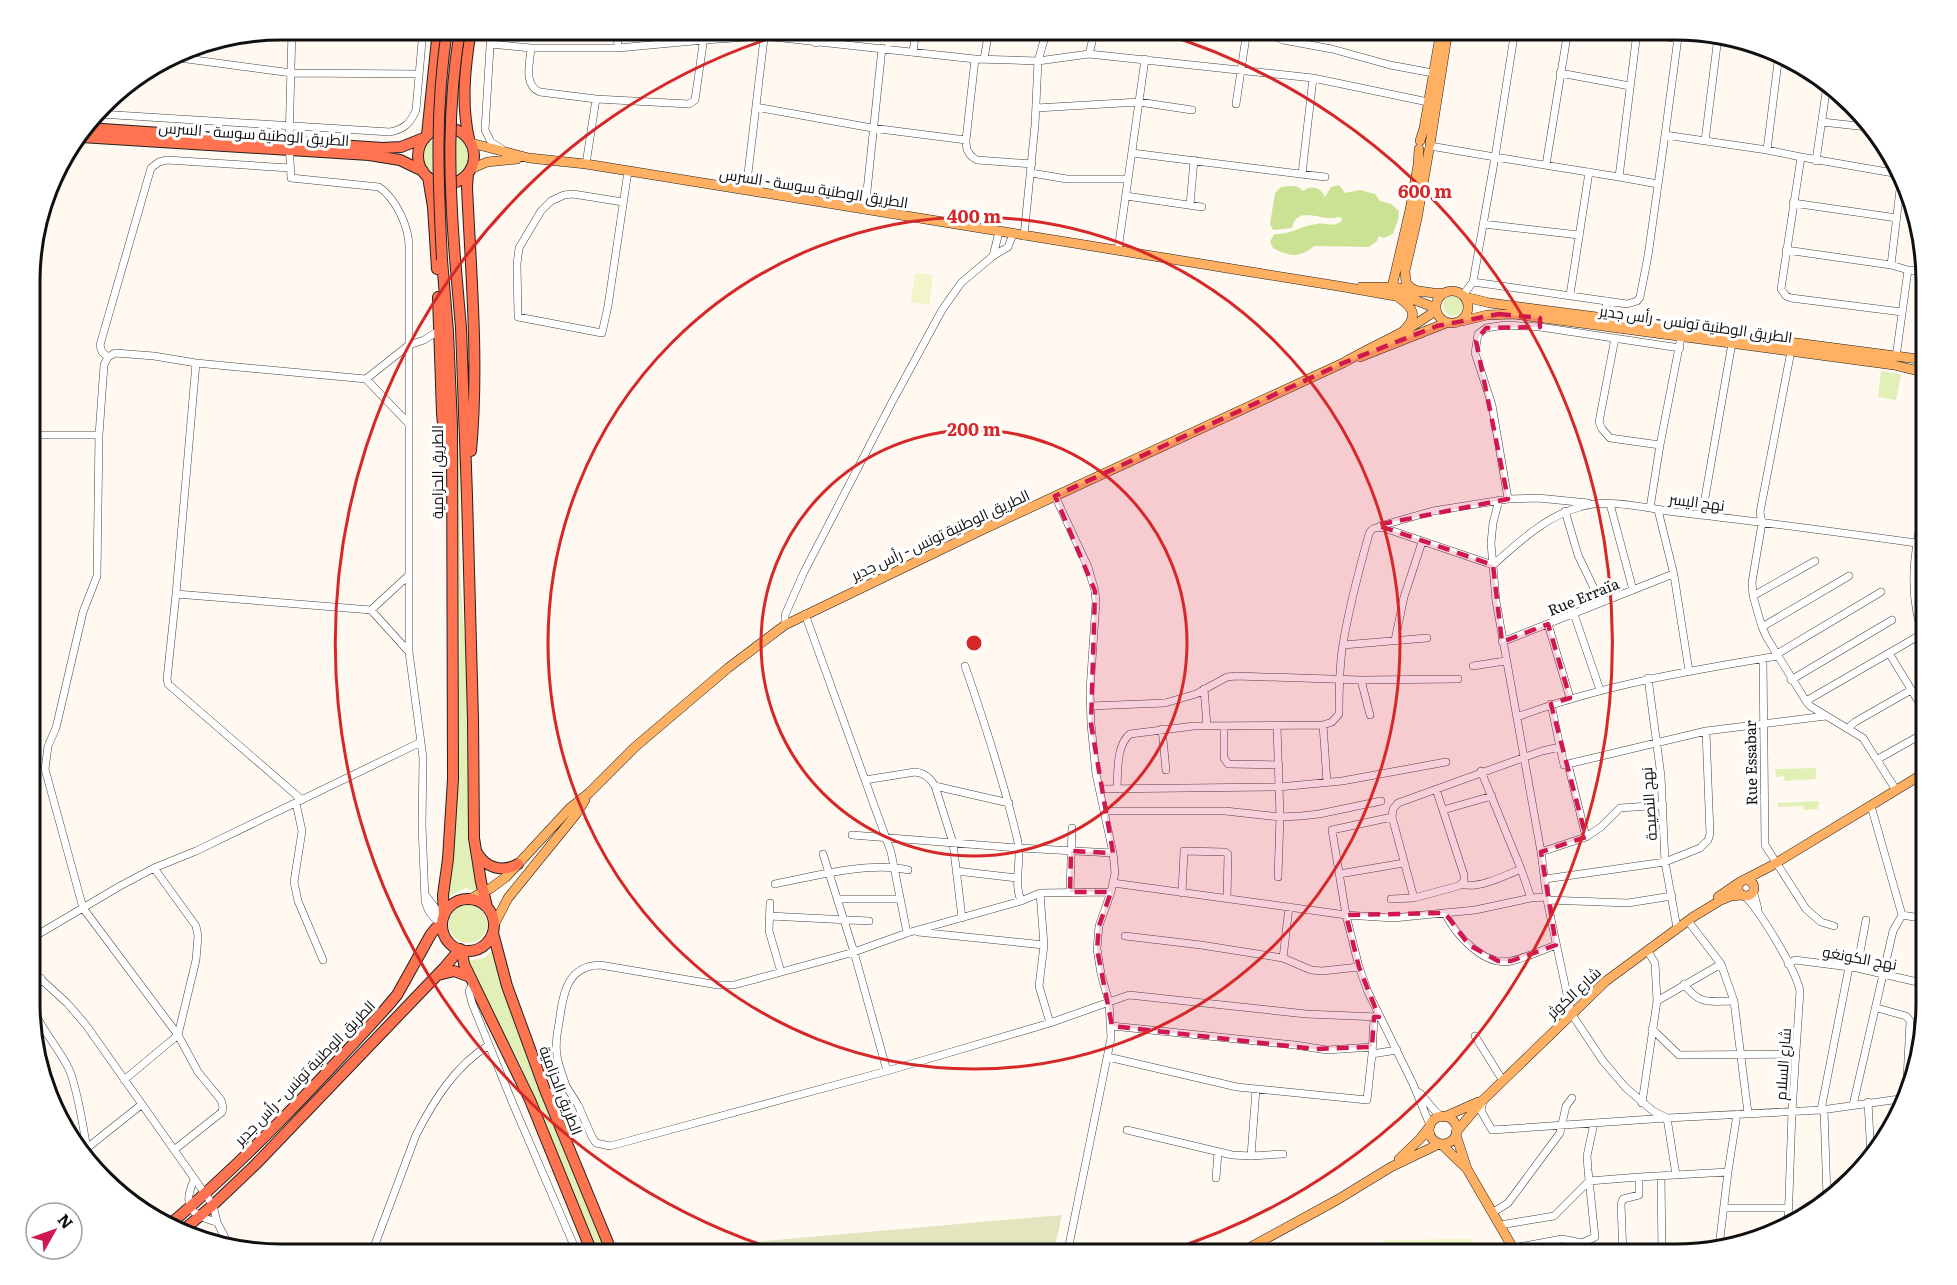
<svg xmlns="http://www.w3.org/2000/svg" width="1957" height="1285" font-family="Literata,Cairo,serif">
	<rect width="100%" height="100%" fill="#fff9f2"/>
	<path fill="#e2efb6" d="M424 156a22 22 0 1 1 44 0a22 22 0 1 1-44 0Z
		M1443 306a10 10 0 1 1 20 0a10 10 0 1 1-20 0Z
		M1881,371L1901,374L1896,400L1878,397Z
		M457,451H460C460,517 458,584 466,649L470,854L477,892L466,888L446,898L460,649Z
		M1816,768V777L1815,779L1785,781L1784,776L1776,777L1775,769Z
		M1819,801L1818,809L1804,810L1803,806L1778,807V803Z
		M449 924a19 19 0 1 1 38 0a19 19 0 1 1-38 0Z
		M493,949L496,966L542,1092L607,1255H599L520,1064L497,1025L467,961L485,958Z"/>
	<path fill="#cbe294" d="M1339,185L1345,193L1360,190L1375,194L1380,201L1391,204L1399,211L1398,220L1393,234L1384,238L1379,236L1377,241L1369,247L1314,246C1300,258 1289,257 1273,248L1270,242L1274,234C1290,235 1302,225 1317,224C1329,222 1328,228 1341,222L1342,218L1338,217C1322,223 1298,203 1292,228L1273,230L1270,224L1275,193L1281,187C1290,186 1297,184 1303,191C1312,184 1321,188 1325,197L1331,187Z"/>
	<path fill="#e3e5bf" d="M1062,1215L1053,1255H641L640,1252Z"/>
	<path fill="#f1f5c9" d="M915,273L933,275L929,305L911,302Z
		M1470,1239L1476,1255H1382L1384,1240Z"/>
	<g fill="none" stroke-linecap="round" stroke-linejoin="round">
		<g stroke="#434343" stroke-width="8">
			<path id="minor" d="M292,30L289,142L291,178L379,187C396,199 408,225 409,245V652L423,758L422,825L425,900C427,911 432,918 442,923
				M491,30L485,130L491,142L502,149
				M617,30L618,48
				M1222,30L1247,35
				M1272,30L1273,35L1283,40L1332,49L1390,65L1433,73
				M1421,30L1440,37
				M1515,30L1495,157L1619,177L1637,32
				M1630,30L1678,39
				M1679,30L1665,135L1767,150L1801,157
				M816,43L817,30
				M491,44L531,48H618L704,40L764,36L975,59L1038,61L1089,54L1313,78L1428,102
				M531,48C530,63 523,85 540,92L596,99
				M913,52L916,30
				M1089,54L1095,30
				M171,58L187,59L292,73L418,74
				M187,59L188,49
				M975,59L966,140C966,150 968,155 977,160L1032,164
				M984,59L989,30
				M1560,73L1630,86
				M1236,104L1247,30
				M756,107L872,128L966,140
				M1036,108L1139,102L1192,110
				M99,114L390,132C404,129 410,124 416,110L423,30
				M1822,122L1867,127
				M1705,141L1718,37
				M1430,146L1495,157L1473,282L1463,295
				M1767,150L1779,54
				M1132,153L1325,177
				M1816,161L1827,85
				M586,164L596,99L689,104L695,100L705,30
				M1546,165L1568,30
				M1031,173L1067,179H1128
				M1302,174L1313,78
				M1899,174L1801,157L1781,289L1786,296L1791,298L1902,312
				M1619,177L1658,184
				M746,190L765,30
				M1126,196L1202,207
				M623,202L573,194L564,195L551,201L541,211L519,248L517,264L518,317L602,333L608,306L628,171
				M1793,203L1897,218
				M1190,205L1194,160
				M865,210L882,48
				M1483,224L1579,235
				M1024,236L1035,125L1038,61L1047,30
				M1118,250L1145,59
				M1786,250L1891,265L1908,270L1926,272
				M993,256L999,232
				M1891,265L1901,181
				M1473,282L1627,304L1637,301L1640,297L1648,256L1665,135
				M1570,295L1589,172
				M1604,318L1607,301
				M1615,338L1599,422L1602,429L1610,438L1660,445
				M1791,351L1760,512L1762,523L1752,582L1753,596L1762,627L1767,638L1806,701L1810,706L1863,738L1896,790
				M108,357L102,352L100,345L151,168L159,162L167,160L290,168
				M1896,357L1908,270
				M196,363L176,594L371,610L409,652
				M366,379L409,345L424,340L435,333L440,332
				M32,435H99
				M1055,496L1088,567L1095,591L1096,602L1090,690L1091,724L1096,774L1113,853L1115,873L1111,892L1099,926L1097,949L1101,974L1109,1002L1111,1038L1067,1255
				M1926,498C1914,550 1906,593 1926,645
				M1508,499L1492,405L1475,353L1478,334L1486,328L1505,325L1540,327L1680,348
				M1499,500L1493,523L1491,543L1496,601L1541,852L1547,900L1571,1013L1603,1061L1626,1088L1653,1111L1667,1118L1676,1175
				M1610,504L1633,590
				M1650,508L1660,445L1681,337
				M1658,510L1674,575L1689,671
				M1565,511L1578,555L1601,603
				M1702,515L1732,343
				M1380,526L1433,511L1508,499L1538,498L1588,503
				M1493,565C1519,542 1546,516 1580,507C1609,498 1645,508 1675,512C1755,521 1836,532 1916,543
				M176,594L167,679L168,684L302,800
				M1753,596L1815,561
				M371,610L409,575
				M805,614L891,852L907,933
				M1574,614L1600,690
				M1548,624L1570,698
				M785,625V615L804,572L891,404L942,310L961,283L993,256L1008,247L1013,234
				M1762,627L1849,576
				M1395,640L1404,597L1422,542
				M1502,642L1668,576L1674,575
				M1343,645L1427,638
				M1889,653L1926,714
				M1777,654L1881,592
				M1763,659L1765,845L1806,909L1821,922L1834,926
				M965,666C985,724 1004,782 1018,842C1022,861 1013,881 1021,901
				M1473,666L1505,661
				M1648,678L1661,776L1665,862L1677,928
				M1361,680L1370,715
				M1791,680L1892,620
				M1204,689L1207,726
				M1806,701L1922,634
				M1551,704L1560,747
				M1090,706L1165,703L1196,694L1227,677L1236,676L1361,680L1458,679
				M1517,717C1602,685 1688,671 1778,656
				M1323,725L1327,782
				M1224,726V758L1228,764L1279,765
				M1277,726L1280,817L1278,877
				M1848,728L1855,722L1911,690
				M1162,729L1166,770
				M1878,759L1926,732
				M1568,764L1586,837
				M1481,771L1521,869L1531,898
				M865,780L915,772C925,773 930,778 935,786L953,843L962,918
				M935,786L1009,803
				M1099,789L1279,787L1342,781L1446,762
				M1117,789C1118,772 1116,745 1130,734L1194,726L1323,725L1332,722L1339,714C1339,691 1339,667 1343,644C1349,607 1359,570 1369,534C1372,527 1377,527 1384,528L1493,565
				M296,803L302,831L294,882L298,901L323,960
				M1443,810L1492,796
				M1104,811H1225L1280,817L1301,816L1319,814L1381,801
				M1392,817L1332,830L1346,915L1359,967L1368,992L1413,1084L1430,1125
				M852,835L1019,848L1113,853
				M1541,852L1586,837L1601,827L1620,808L1663,805
				M823,854L854,952L887,1071
				M956,871L1017,878
				M1339,874L1404,863
				M1545,879L1665,862L1700,848L1708,840L1710,834L1706,731
				M1113,883L1346,915L1393,918L1475,910L1531,898L1546,897
				M775,884C813,876 871,861 908,870
				M1462,884C1476,890 1507,875 1521,869
				M1753,890L1758,909
				M1070,892L1072,828
				M1040,893L1044,945L1039,986L1050,1023
				M1182,893L1184,851L1225,852L1228,854L1227,899
				M1744,895C1760,911 1796,970 1800,991L1792,1111L1788,1225
				M426,896L443,918
				M1414,898L1392,817L1393,809L1398,803L1542,751L1560,747L1564,765L1706,731L1826,716
				M838,899H900
				M1391,899L1414,898L1458,886L1464,882V875L1436,789
				M1547,900L1628,903L1672,896
				M770,903L769,931L781,972
				M1289,907L1283,958L1311,970L1322,971L1359,967
				M1445,913C1455,934 1484,967 1511,961C1526,958 1542,950 1556,945
				M1902,915L1926,919
				M769,916L869,921
				M1688,921L1721,964
				M918,932L1044,945
				M1125,936L1201,945L1283,958
				M32,938L120,886L154,868L196,851L421,742
				M1788,964L1795,960L1857,968L1926,984
				M1857,968L1866,920
				M32,971L67,1003L86,1025L213,1205L217,1222L230,1247
				M473,983L469,991L472,1003L513,1104L578,1255
				M1684,984C1700,1006 1710,1001 1734,1001
				M32,996L41,978
				M32,1000C33,1022 63,1051 71,1074C79,1098 84,1130 88,1156
				M1657,1001L1721,964L1734,1001L1748,1113
				M1877,1008L1906,1016L1910,1021L1906,1099
				M1112,1026L1295,1045L1327,1050L1372,1047
				M1652,1029L1679,1055L1795,1054
				M1475,1036L1503,1081
				M1372,1054L1397,1050
				M1108,1057L1237,1087L1367,1100L1372,1054L1374,1017
				M124,1080L178,1035L196,960L198,936L196,926L154,868
				M566,1086C563,1076 558,1065 557,1055C555,1044 557,1033 559,1023C563,995 566,966 600,965L718,985H734L854,952L907,933L1021,901L1040,893L1111,892
				M1420,1093L1435,1111L1442,1117
				M547,1094L566,1086L578,1105L592,1137L596,1143L610,1146L887,1071L1050,1023L1129,995L1306,1014L1379,1017
				M1483,1101L1481,1111L1492,1130L1667,1118L1821,1110L1907,1098
				M1868,1102L1871,1156
				M1642,1103L1657,1001L1655,963L1647,950
				M1853,1105L1893,931L1902,915L1871,806
				M1821,1110L1849,967
				M1824,1110L1827,1197
				M1127,1130L1232,1155L1251,1156L1283,1154
				M87,1148L141,1105
				M174,1150L222,1112L223,1107L221,1100L198,1072L178,1035L83,908L45,769L48,746L56,728L83,612L97,576L99,435L104,365L108,357L115,353L154,356L196,363L366,379L409,424
				M1251,1156L1256,1089
				M1661,1176L1662,1254
				M1216,1178L1218,1153
				M194,1180C182,1206 190,1215 217,1222
				M1724,1208H1789
				M1492,1213L1508,1203L1560,1133L1566,1106L1572,1098
				M1500,1225L1554,1216L1589,1181L1639,1177L1728,1172
				M1719,1246L1728,1172L1737,1114
				M1513,1248L1562,1239L1582,1243L1595,1237L1588,1170L1587,1156L1594,1123
				M371,1255L416,1135C434,1100 455,1066 489,1045
				M1623,1255L1621,1204L1623,1199L1639,1195V1177"/>
		</g>
		<g stroke="#212121" stroke-width="10">
			<path id="major" d="M1420,141L1424,128L1441,30
				M471,143L529,158L586,164L1344,287L1412,299L1436,308
				M1430,144L1448,30
				M471,169L487,162L517,159
				M1361,287H1392L1433,293H1445
				M1436 307a16 16 0 1 1 32 0a16 16 0 1 1-32 0Z
				M1418,292L1410,287L1406,283L1405,271L1417,219L1429,150
				M1465,297L1490,303L1926,360
				M1462,321L1487,315L1514,314L1894,365L1926,373
				M1405,329C1422,312 1407,304 1394,294L1392,287L1410,210L1418,165L1419,149
				M1360,357L1446,323
				M1738 888a8 8 0 1 1 16 0a8 8 0 1 1-16 0Z
				M1742,881L1771,866L1926,772
				M1718,897L1740,882
				M470,899L491,888L506,877L570,808L589,793L635,747L728,668L785,625L984,529L1343,363C1374,345 1408,332 1436,310
				M494,925L508,898L577,813L585,800
				M1429 1130a14 14 0 1 1 28 0a14 14 0 1 1-28 0Z
				M1444,1117L1478,1102
				M1456,1132L1483,1100L1606,981L1693,917L1721,900L1731,896L1743,895
				M1456,1135L1467,1169L1517,1255
				M1441,1144L1465,1167
				M1399,1159L1420,1139L1430,1126
				M1236,1255L1337,1200L1391,1167L1439,1144"/>
		</g>
		<g stroke="#212121" stroke-width="12">
			<path id="highway" d="M88,128L383,148L401,147L424,138
				M418 156a28 28 0 1 1 56 0a28 28 0 1 1-56 0Z
				M427,135L438,30
				M81,137L369,155L400,160L423,171
				M469,139C461,103 465,66 471,30
				M468,173L467,187C471,275 479,363 471,451
				M428,177L433,207L437,269
				M455,258L461,328L467,496L473,719L474,838L481,882L487,907
				M442,260L448,332L452,425L453,779L448,859L443,895L444,916
				M438,297L442,413L445,446
				M476,851C485,868 502,873 518,864
				M442 925a26 26 0 1 1 52 0a26 26 0 1 1-52 0Z
				M493,933L507,986L545,1090L613,1255
				M462,950L464,964L530,1100L593,1255
				M438,975L454,971L470,977
				M168,1226C247,1159 317,1084 386,1008L397,995L431,934L436,928L442,925
				M181,1232L213,1205L256,1164L444,968L460,949"/>
		</g>
		<use href="#minor" stroke="#fff" stroke-width="7"/>
		<use href="#major" stroke="#ffb062" stroke-width="9"/>
		<use href="#highway" stroke="#ff7350" stroke-width="10"/>
		<g stroke="#212121" stroke-width="12" stroke-linecap="butt">
			<path id="highway-bridge" d="M455,258C449,180 447,108 460,30
				M442,260C438,181 435,109 447,30"/>
		</g>
		<use href="#highway-bridge" stroke="#ff7350" stroke-width="10"/>
	</g>
	<path fill="#d11750" fill-opacity="0.2" stroke="#d11750" stroke-width="4.5" stroke-dasharray="12 8" stroke-linejoin="round" d="M1499,314L1540,318V327L1486,328L1476,341L1508,499L1377,525L1493,565L1502,642L1548,624L1570,698L1551,704L1586,837L1541,852L1556,945L1511,961H1498L1469,945L1445,913L1346,915L1359,967L1379,1017H1374L1372,1047L1315,1049L1112,1026L1097,949L1099,926L1111,892H1070L1071,851L1113,853L1091,724L1095,591L1055,496L1343,363L1437,326Z"/>
	<g fill="none" stroke="#d62828" stroke-width="3">
		<circle cx="974" cy="643" r="213"/>
		<circle cx="974" cy="643" r="426"/>
		<path d="M793 1255A638 638 0 0 1 793 31M1155 31A638 638 0 0 1 1161 1253"/>
	</g>
	<g text-anchor="middle" dominant-baseline="central" stroke-width="6" stroke-linejoin="round" paint-order="stroke">
		<g font-size="15" fill="#101010" stroke="#fff">
			<text transform="translate(254 133) rotate(4)">الطريق الوطنية سوسة - السرس</text>
			<text transform="translate(814 187) rotate(9)">الطريق الوطنية سوسة - السرس</text>
			<text transform="translate(1696 323) rotate(8)">الطريق الوطنية تونس - رأس جدير</text>
			<text transform="translate(436 472) rotate(-90)">الطريق الحزامية</text>
			<text transform="translate(1697 501) rotate(7)">نهج اليسر</text>
			<text transform="translate(940 534) rotate(-25)">الطريق الوطنية تونس - رأس جدير</text>
			<text transform="translate(1583 596) rotate(-22)">Rue Erraïa</text>
			<text transform="translate(1750 763) rotate(-91)">Rue Essabar</text>
			<text transform="translate(1648 804) rotate(-94)">نهج النصيحة</text>
			<text transform="translate(1860 957) rotate(10)">نهج الكونغو</text>
			<text transform="translate(1573 992) rotate(-43)">شارع الكوثر</text>
			<text transform="translate(1782 1064) rotate(-86)">شارع السلام</text>
			<text transform="translate(304 1072) rotate(-46)">الطريق الوطنية تونس - رأس جدير</text>
			<text transform="translate(562 1090) rotate(69)">الطريق الحزامية</text>
		</g>
	</g>
	<path d="M0 0H1957V1285H0ZM281 40H1675A241 241 0 0 1 1916 281V1003A241 241 0 0 1 1675 1244H281A241 241 0 0 1 40 1003V281A241 241 0 0 1 281 40Z" fill="#fff" fill-rule="evenodd"/>
	<path fill="none" stroke="#101010" stroke-width="3" d="M281 40H1675A241 241 0 0 1 1916 281V1003A241 241 0 0 1 1675 1244H281A241 241 0 0 1 40 1003V281A241 241 0 0 1 281 40Z"/>
	<circle cx="974" cy="643" r="9" fill="#d62828" stroke="#fff" stroke-width="3"/>
	<g font-size="18" text-anchor="middle" font-weight="bold" fill="#d62828" stroke="#fff" stroke-width="6" stroke-linejoin="round" paint-order="stroke">
		<text x="1425" y="198">600 m</text>
		<text x="974" y="223">400 m</text>
		<text x="974" y="436">200 m</text>
	</g>
	<g transform="translate(54 1231) rotate(50)"><circle r="28" fill="#ffffff" stroke="#9f9f9f" stroke-width="1.5"/>
	<path d="M0-4.5L10 22L0 15L-10 22Z" fill="#d11750"/>
	<text y="-9" font-size="16" font-weight="bold" text-anchor="middle" fill="#101010">N</text>
	</g>
</svg>
